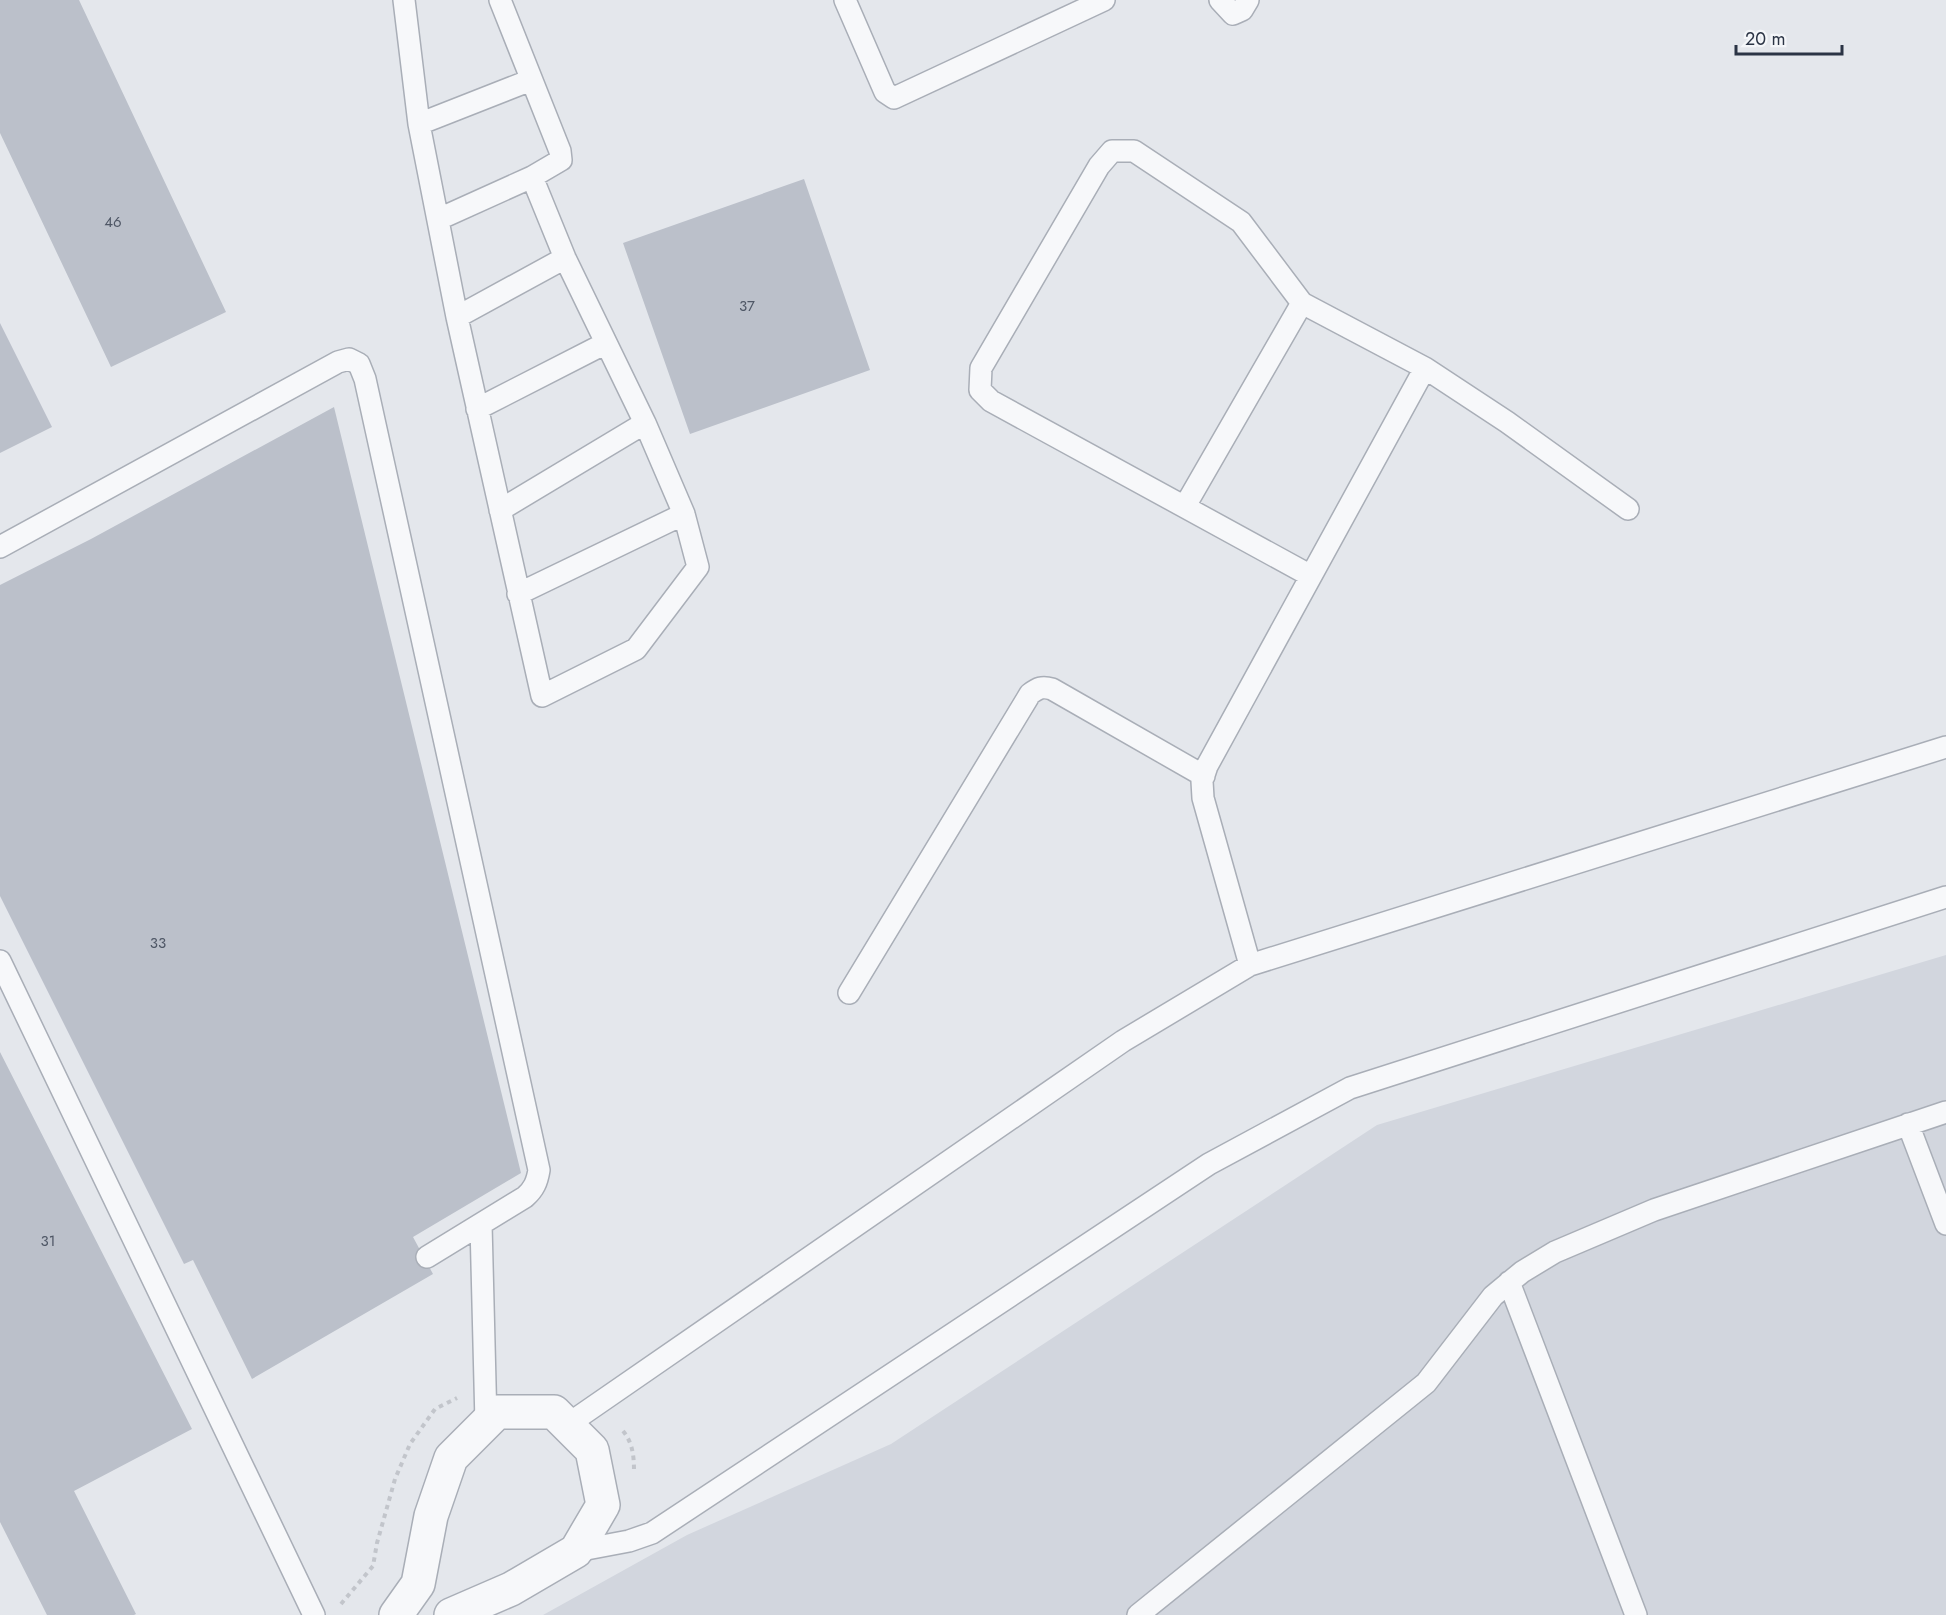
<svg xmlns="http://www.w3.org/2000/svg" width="1946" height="1615" font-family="Jost,sans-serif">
	<rect width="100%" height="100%" fill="#e4e7ec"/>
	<path fill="#d2d6de" d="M1946,955V1615H543L687,1535L891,1444L1377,1125Z"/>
	<path fill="#bbc0ca" d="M0,0H79L226,312L111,367L0,133Z
		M804,179L870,370L690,434L623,243Z
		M0,323L52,427L0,453Z
		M334,407L521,1173L413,1237L433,1274L252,1379L193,1260L184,1264L0,896V585L91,539Z
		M0,1052L192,1429L74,1491L136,1614L134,1615H47L0,1522Z"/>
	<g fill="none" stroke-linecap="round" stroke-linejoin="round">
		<g stroke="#a9aeb7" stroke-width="24">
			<path id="lane" d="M404,0L419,124L457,317L542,696L636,649L698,567L684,514L645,423L565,258L532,177L561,160L560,151L500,0
				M845,0L885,92L894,98L1104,0
				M1220,0L1233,14L1242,10L1248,0
				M419,124L531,80
				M439,219L532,177
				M457,317L565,258
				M477,409L606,343
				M1185,506L1302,303
				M500,510L645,423
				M0,547L338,362L349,359L359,364L365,379L539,1170C537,1182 534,1189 525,1197L427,1257
				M1311,576L991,401L980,390L981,368L1099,166L1112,151H1134L1241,222L1302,303L1425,368L1507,422L1628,509
				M518,594L684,514
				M0,961L314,1615
				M1250,965L1203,798L1202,781L1207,766L1425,368
				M849,993L1030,694C1038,688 1042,686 1052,689L1204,776
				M1908,1124L1946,1224
				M481,1224L486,1423
				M1509,1282L1636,1615
				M567,1425L1123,1041L1250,965L1946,747
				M576,1551L629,1541L652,1533L1209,1164L1350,1088L1946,897
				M1138,1615L1426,1383L1493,1296L1522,1272L1555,1252L1654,1210L1946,1112"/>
		</g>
		<g stroke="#a9aeb7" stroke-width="36">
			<path id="street" d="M396,1615L418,1584L431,1516L451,1458L497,1412H554L592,1450L603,1505L576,1551L511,1589L451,1615"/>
		</g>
		<path stroke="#c2c5cb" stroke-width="4" stroke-dasharray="4.5 4.5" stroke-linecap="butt" d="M623,1431C633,1443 634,1457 634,1472
			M341,1604L373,1566L377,1543L395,1479L410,1444L435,1409L457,1398"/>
		<use href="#lane" stroke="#f7f8fa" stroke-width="21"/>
		<use href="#street" stroke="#f7f8fa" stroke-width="33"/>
	</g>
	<g text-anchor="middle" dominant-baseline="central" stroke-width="6" stroke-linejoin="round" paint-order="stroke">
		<g font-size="15" fill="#4f5766">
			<text x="113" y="222">46</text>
			<text x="747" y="306">37</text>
			<text x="158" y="943">33</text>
			<text x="48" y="1241">31</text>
		</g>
	</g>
	<path d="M1736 45v9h106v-9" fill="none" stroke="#2b3445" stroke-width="3"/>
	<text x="1745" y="45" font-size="18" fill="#2b3445" stroke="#f4f6f9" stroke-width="4.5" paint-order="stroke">20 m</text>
</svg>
